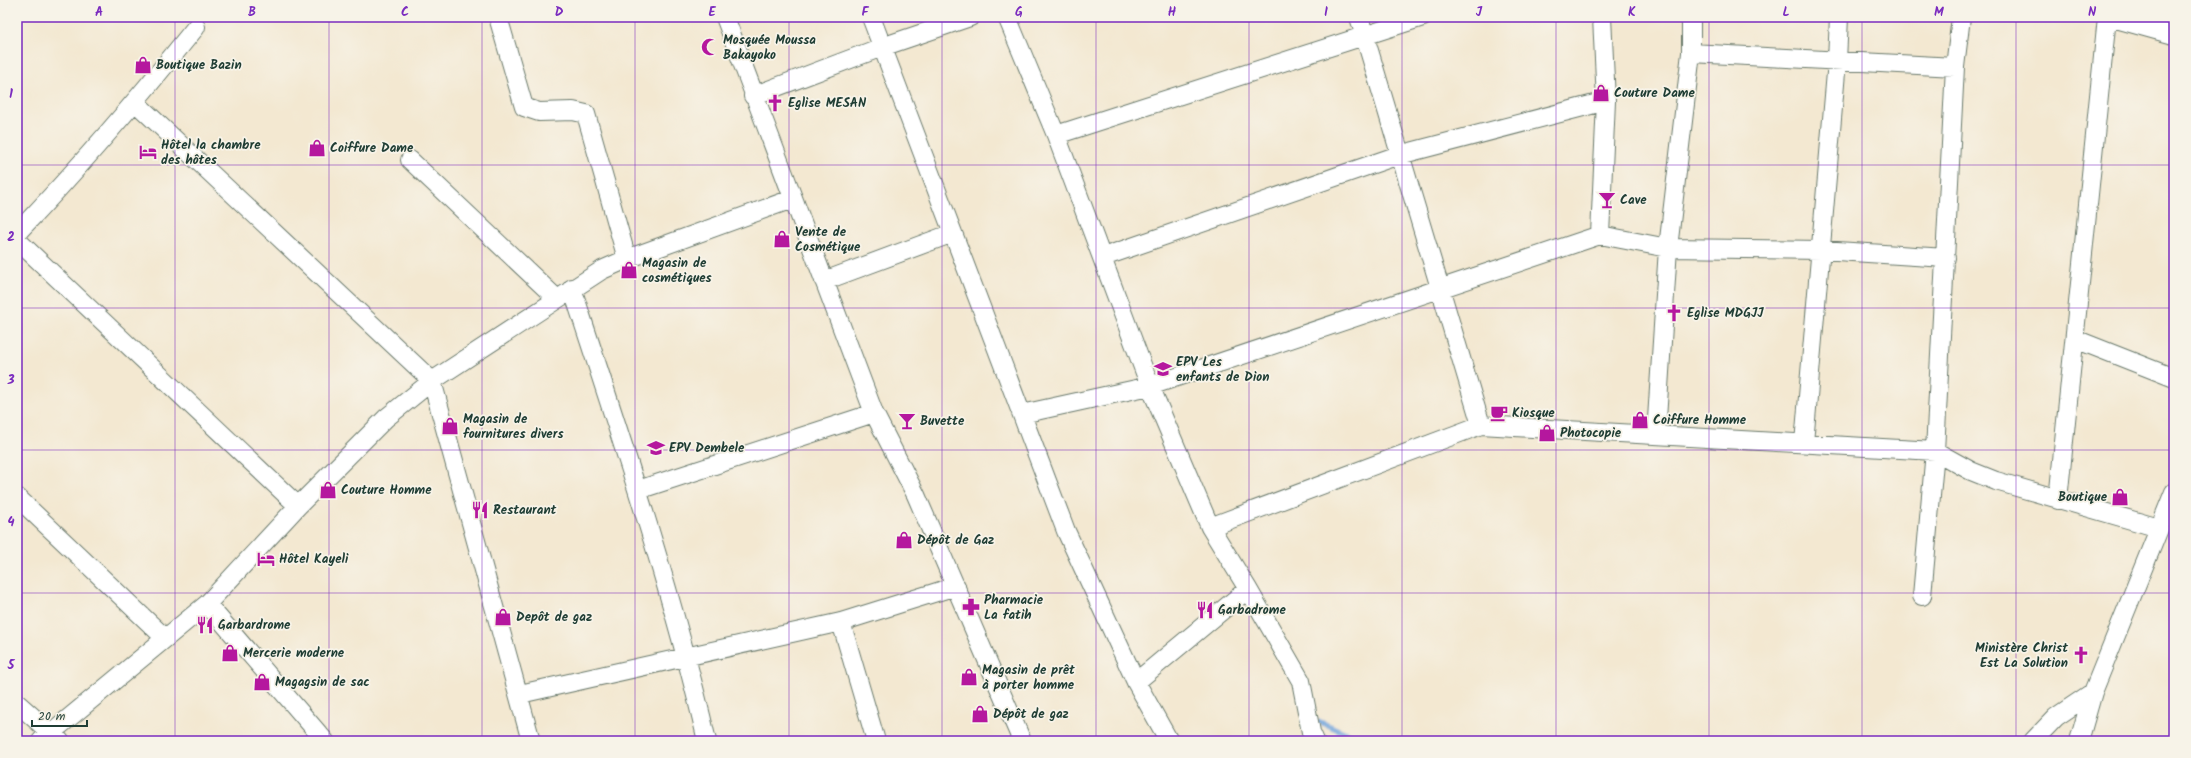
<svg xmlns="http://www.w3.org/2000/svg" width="2191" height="758" font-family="Kalam,sans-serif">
	<rect width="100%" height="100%" fill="#f7f3e8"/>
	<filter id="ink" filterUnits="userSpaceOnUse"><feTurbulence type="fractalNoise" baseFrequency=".025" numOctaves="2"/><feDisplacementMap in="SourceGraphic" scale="8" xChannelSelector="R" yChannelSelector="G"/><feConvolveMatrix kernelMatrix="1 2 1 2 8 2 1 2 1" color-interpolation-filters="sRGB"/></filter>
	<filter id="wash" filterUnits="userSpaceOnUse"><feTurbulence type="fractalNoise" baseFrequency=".012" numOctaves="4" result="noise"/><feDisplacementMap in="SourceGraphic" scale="16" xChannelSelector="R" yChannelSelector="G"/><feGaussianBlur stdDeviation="0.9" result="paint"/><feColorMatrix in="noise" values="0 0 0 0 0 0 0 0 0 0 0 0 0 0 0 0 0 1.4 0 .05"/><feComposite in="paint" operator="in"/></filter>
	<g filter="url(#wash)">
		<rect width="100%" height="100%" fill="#f3e8d1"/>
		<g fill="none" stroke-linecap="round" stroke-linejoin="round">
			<path stroke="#6ea3db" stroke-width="5.5" d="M1320,722L1365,741"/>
		</g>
	</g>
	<g filter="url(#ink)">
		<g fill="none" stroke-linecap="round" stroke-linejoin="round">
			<g stroke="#69796b" stroke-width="20">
				<path id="minor" d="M498,17L524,107L539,112L573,111L586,114L627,259
					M725,17L874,413L916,495L1022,741
					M871,17L1066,531L1136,682L1169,741
					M1007,17L1056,135L1150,386L1210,527L1248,589L1136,682
					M1359,17L1481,425
					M2109,17L2174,35
					M1691,53L1955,67
					M753,96L882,47L970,17
					M135,102L432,381L531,741
					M1056,135L1423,17
					M410,160L556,298
					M17,233C80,167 139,98 196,27
					M1600,235L1606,101L1602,17
					M17,240L298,506
					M1103,257L1399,155L1606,101
					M824,281L953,233
					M572,288C621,438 671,587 707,741
					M2075,339L2174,378
					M1022,414L1150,386L1600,235L1668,248L1821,250L1946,258
					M1656,435L1668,248L1691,53V17
					M1804,443L1837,61L1839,17
					M638,490L874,413
					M17,497L165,638
					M2058,500L2107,17
					M1210,527L1481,425L1935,451L1971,471L1996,481L2159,528
					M1248,589L1301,681L1311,732L1315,741
					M1922,596L1935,451L1955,67L1961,17
					M207,604L325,741
					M841,622L876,741
					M520,694L841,622L956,586
					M17,703L60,741
					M41,741L207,604L298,506L386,418L432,381L602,270L627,259L792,199
					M2033,741L2056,717L2093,692
					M2079,741L2093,692L2174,492"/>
			</g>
			<use href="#minor" stroke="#fff" stroke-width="18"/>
		</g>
	</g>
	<path fill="none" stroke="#7b2cbf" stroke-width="1" stroke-opacity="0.55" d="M175,17V741M329,17V741M482,17V741M635,17V741M789,17V741M942,17V741M1096,17V741M1249,17V741M1402,17V741M1556,17V741M1709,17V741M1862,17V741M2016,17V741M17,165H2174M17,308H2174M17,450H2174M17,593H2174"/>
	<defs>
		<g id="mosque-bare" transform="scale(1.38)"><path d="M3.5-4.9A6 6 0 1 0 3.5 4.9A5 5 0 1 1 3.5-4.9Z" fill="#b5179e" stroke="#f7f3e8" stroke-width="2.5" paint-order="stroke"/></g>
		<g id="shop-bare" transform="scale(1.38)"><path d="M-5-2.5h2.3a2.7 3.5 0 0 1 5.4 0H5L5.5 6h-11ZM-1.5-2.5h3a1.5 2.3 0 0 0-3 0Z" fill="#b5179e" stroke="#f7f3e8" stroke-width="2.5" paint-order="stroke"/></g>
		<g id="church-bare" transform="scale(1.38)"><path d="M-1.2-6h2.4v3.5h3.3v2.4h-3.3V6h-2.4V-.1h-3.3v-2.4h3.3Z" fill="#b5179e" stroke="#f7f3e8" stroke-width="2.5" paint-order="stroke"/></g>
		<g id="hotel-bare" transform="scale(1.38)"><path d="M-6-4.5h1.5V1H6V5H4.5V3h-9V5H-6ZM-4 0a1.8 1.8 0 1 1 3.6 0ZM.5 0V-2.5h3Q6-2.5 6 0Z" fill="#b5179e" stroke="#f7f3e8" stroke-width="2.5" paint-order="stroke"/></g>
		<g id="bar-bare" transform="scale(1.38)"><path d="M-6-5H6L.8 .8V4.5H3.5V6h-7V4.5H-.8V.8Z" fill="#b5179e" stroke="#f7f3e8" stroke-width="2.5" paint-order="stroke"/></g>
		<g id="school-bare" transform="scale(1.38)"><path d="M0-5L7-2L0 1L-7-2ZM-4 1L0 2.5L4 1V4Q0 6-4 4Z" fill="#b5179e" stroke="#f7f3e8" stroke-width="2.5" paint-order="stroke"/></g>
		<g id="cafe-bare" transform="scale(1.38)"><path d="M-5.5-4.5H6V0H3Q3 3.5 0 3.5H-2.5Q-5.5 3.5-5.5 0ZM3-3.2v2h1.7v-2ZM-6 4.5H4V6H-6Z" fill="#b5179e" stroke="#f7f3e8" stroke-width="2.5" paint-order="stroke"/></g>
		<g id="restaurant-bare" transform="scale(1.38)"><path d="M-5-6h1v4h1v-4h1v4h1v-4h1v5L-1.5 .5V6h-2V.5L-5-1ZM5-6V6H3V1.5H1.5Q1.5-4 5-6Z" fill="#b5179e" stroke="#f7f3e8" stroke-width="2.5" paint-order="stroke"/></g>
		<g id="pharmacy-bare" transform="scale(1.38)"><path d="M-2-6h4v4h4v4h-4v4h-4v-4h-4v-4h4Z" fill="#b5179e" stroke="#f7f3e8" stroke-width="2.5" paint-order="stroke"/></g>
	</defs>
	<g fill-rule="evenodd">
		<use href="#mosque-bare" x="710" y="47"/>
		<use href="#shop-bare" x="143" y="65"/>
		<use href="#shop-bare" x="1601" y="93"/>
		<use href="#church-bare" x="775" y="103"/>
		<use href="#shop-bare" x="317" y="148"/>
		<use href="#hotel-bare" x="148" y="152"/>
		<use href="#bar-bare" x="1607" y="200"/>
		<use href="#shop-bare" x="782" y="239"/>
		<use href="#shop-bare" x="629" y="270"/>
		<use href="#church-bare" x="1674" y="313"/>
		<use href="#school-bare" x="1163" y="369"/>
		<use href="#cafe-bare" x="1499" y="413"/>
		<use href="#shop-bare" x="1640" y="420"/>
		<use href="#bar-bare" x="907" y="421"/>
		<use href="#shop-bare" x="450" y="426"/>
		<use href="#shop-bare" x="1547" y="433"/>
		<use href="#school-bare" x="656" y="448"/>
		<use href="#shop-bare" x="328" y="490"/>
		<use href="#shop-bare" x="2120" y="497"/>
		<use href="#restaurant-bare" x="480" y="510"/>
		<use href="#shop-bare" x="904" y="540"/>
		<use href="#hotel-bare" x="266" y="559"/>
		<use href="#pharmacy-bare" x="971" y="607"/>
		<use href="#restaurant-bare" x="1205" y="610"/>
		<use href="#shop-bare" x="503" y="617"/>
		<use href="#restaurant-bare" x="205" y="625"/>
		<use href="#shop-bare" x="230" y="653"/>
		<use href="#church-bare" x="2081" y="655"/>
		<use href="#shop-bare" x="969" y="677"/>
		<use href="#shop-bare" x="262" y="682"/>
		<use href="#shop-bare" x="980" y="714"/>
	</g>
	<g text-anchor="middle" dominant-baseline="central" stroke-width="3.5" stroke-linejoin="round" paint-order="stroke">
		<g font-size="13" font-weight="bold" fill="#1f3d34" stroke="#f7f3e8" text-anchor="start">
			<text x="723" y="40">Mosquée Moussa<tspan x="723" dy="15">Bakayoko</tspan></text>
			<text x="156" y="65">Boutique Bazin</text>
			<text x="1614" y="93">Couture Dame</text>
			<text x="788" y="103">Eglise MESAN</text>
			<text x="161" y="145">Hôtel la chambre<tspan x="161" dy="15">des hôtes</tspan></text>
			<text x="330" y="148">Coiffure Dame</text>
			<text x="1620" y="200">Cave</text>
			<text x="795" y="232">Vente de<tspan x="795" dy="15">Cosmétique</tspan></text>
			<text x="642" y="263">Magasin de<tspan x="642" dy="15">cosmétiques</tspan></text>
			<text x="1687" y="313">Eglise MDGJJ</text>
			<text x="1176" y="362">EPV Les<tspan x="1176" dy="15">enfants de Dion</tspan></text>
			<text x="1512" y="413">Kiosque</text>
			<text x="463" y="419">Magasin de<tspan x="463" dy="15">fournitures divers</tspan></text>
			<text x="1653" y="420">Coiffure Homme</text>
			<text x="920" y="421">Buvette</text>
			<text x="1560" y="433">Photocopie</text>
			<text x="669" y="448">EPV Dembele</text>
			<text x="341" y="490">Couture Homme</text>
			<text x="2107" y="497" text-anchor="end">Boutique</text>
			<text x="493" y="510">Restaurant</text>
			<text x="917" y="540">Dépôt de Gaz</text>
			<text x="279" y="559">Hôtel Kayeli</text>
			<text x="984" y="600">Pharmacie<tspan x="984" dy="15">La fatih</tspan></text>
			<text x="1218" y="610">Garbadrome</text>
			<text x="516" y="617">Depôt de gaz</text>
			<text x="218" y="625">Garbardrome</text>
			<text x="2068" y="648" text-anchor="end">Ministère Christ<tspan x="2068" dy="15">Est La Solution</tspan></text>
			<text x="243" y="653">Mercerie moderne</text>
			<text x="982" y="670">Magasin de prêt<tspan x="982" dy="15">à porter homme</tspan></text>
			<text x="275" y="682">Magagsin de sac</text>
			<text x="993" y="714">Dépôt de gaz</text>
		</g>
	</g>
	<rect width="2191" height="758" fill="none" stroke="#f7f3e8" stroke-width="44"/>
	<path d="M32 720v6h55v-6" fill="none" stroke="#1f3d34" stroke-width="2"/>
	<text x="38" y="720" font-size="12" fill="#1f3d34" stroke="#f7f3e8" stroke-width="3" paint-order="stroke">20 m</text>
	<rect x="22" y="22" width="2147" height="714" fill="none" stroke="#7b2cbf" stroke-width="1.5"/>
	<g font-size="13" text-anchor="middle" font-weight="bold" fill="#7b2cbf">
		<text x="99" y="16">A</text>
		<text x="252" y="16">B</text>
		<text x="405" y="16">C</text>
		<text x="559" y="16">D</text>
		<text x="712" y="16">E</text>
		<text x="865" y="16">F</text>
		<text x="1019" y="16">G</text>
		<text x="1172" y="16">H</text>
		<text x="1326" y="16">I</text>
		<text x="1479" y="16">J</text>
		<text x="1632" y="16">K</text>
		<text x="1786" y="16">L</text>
		<text x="1939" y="16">M</text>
		<text x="2092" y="16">N</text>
		<text x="11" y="98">1</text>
		<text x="11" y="241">2</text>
		<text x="11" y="384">3</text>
		<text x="11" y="526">4</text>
		<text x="11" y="669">5</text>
	</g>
</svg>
